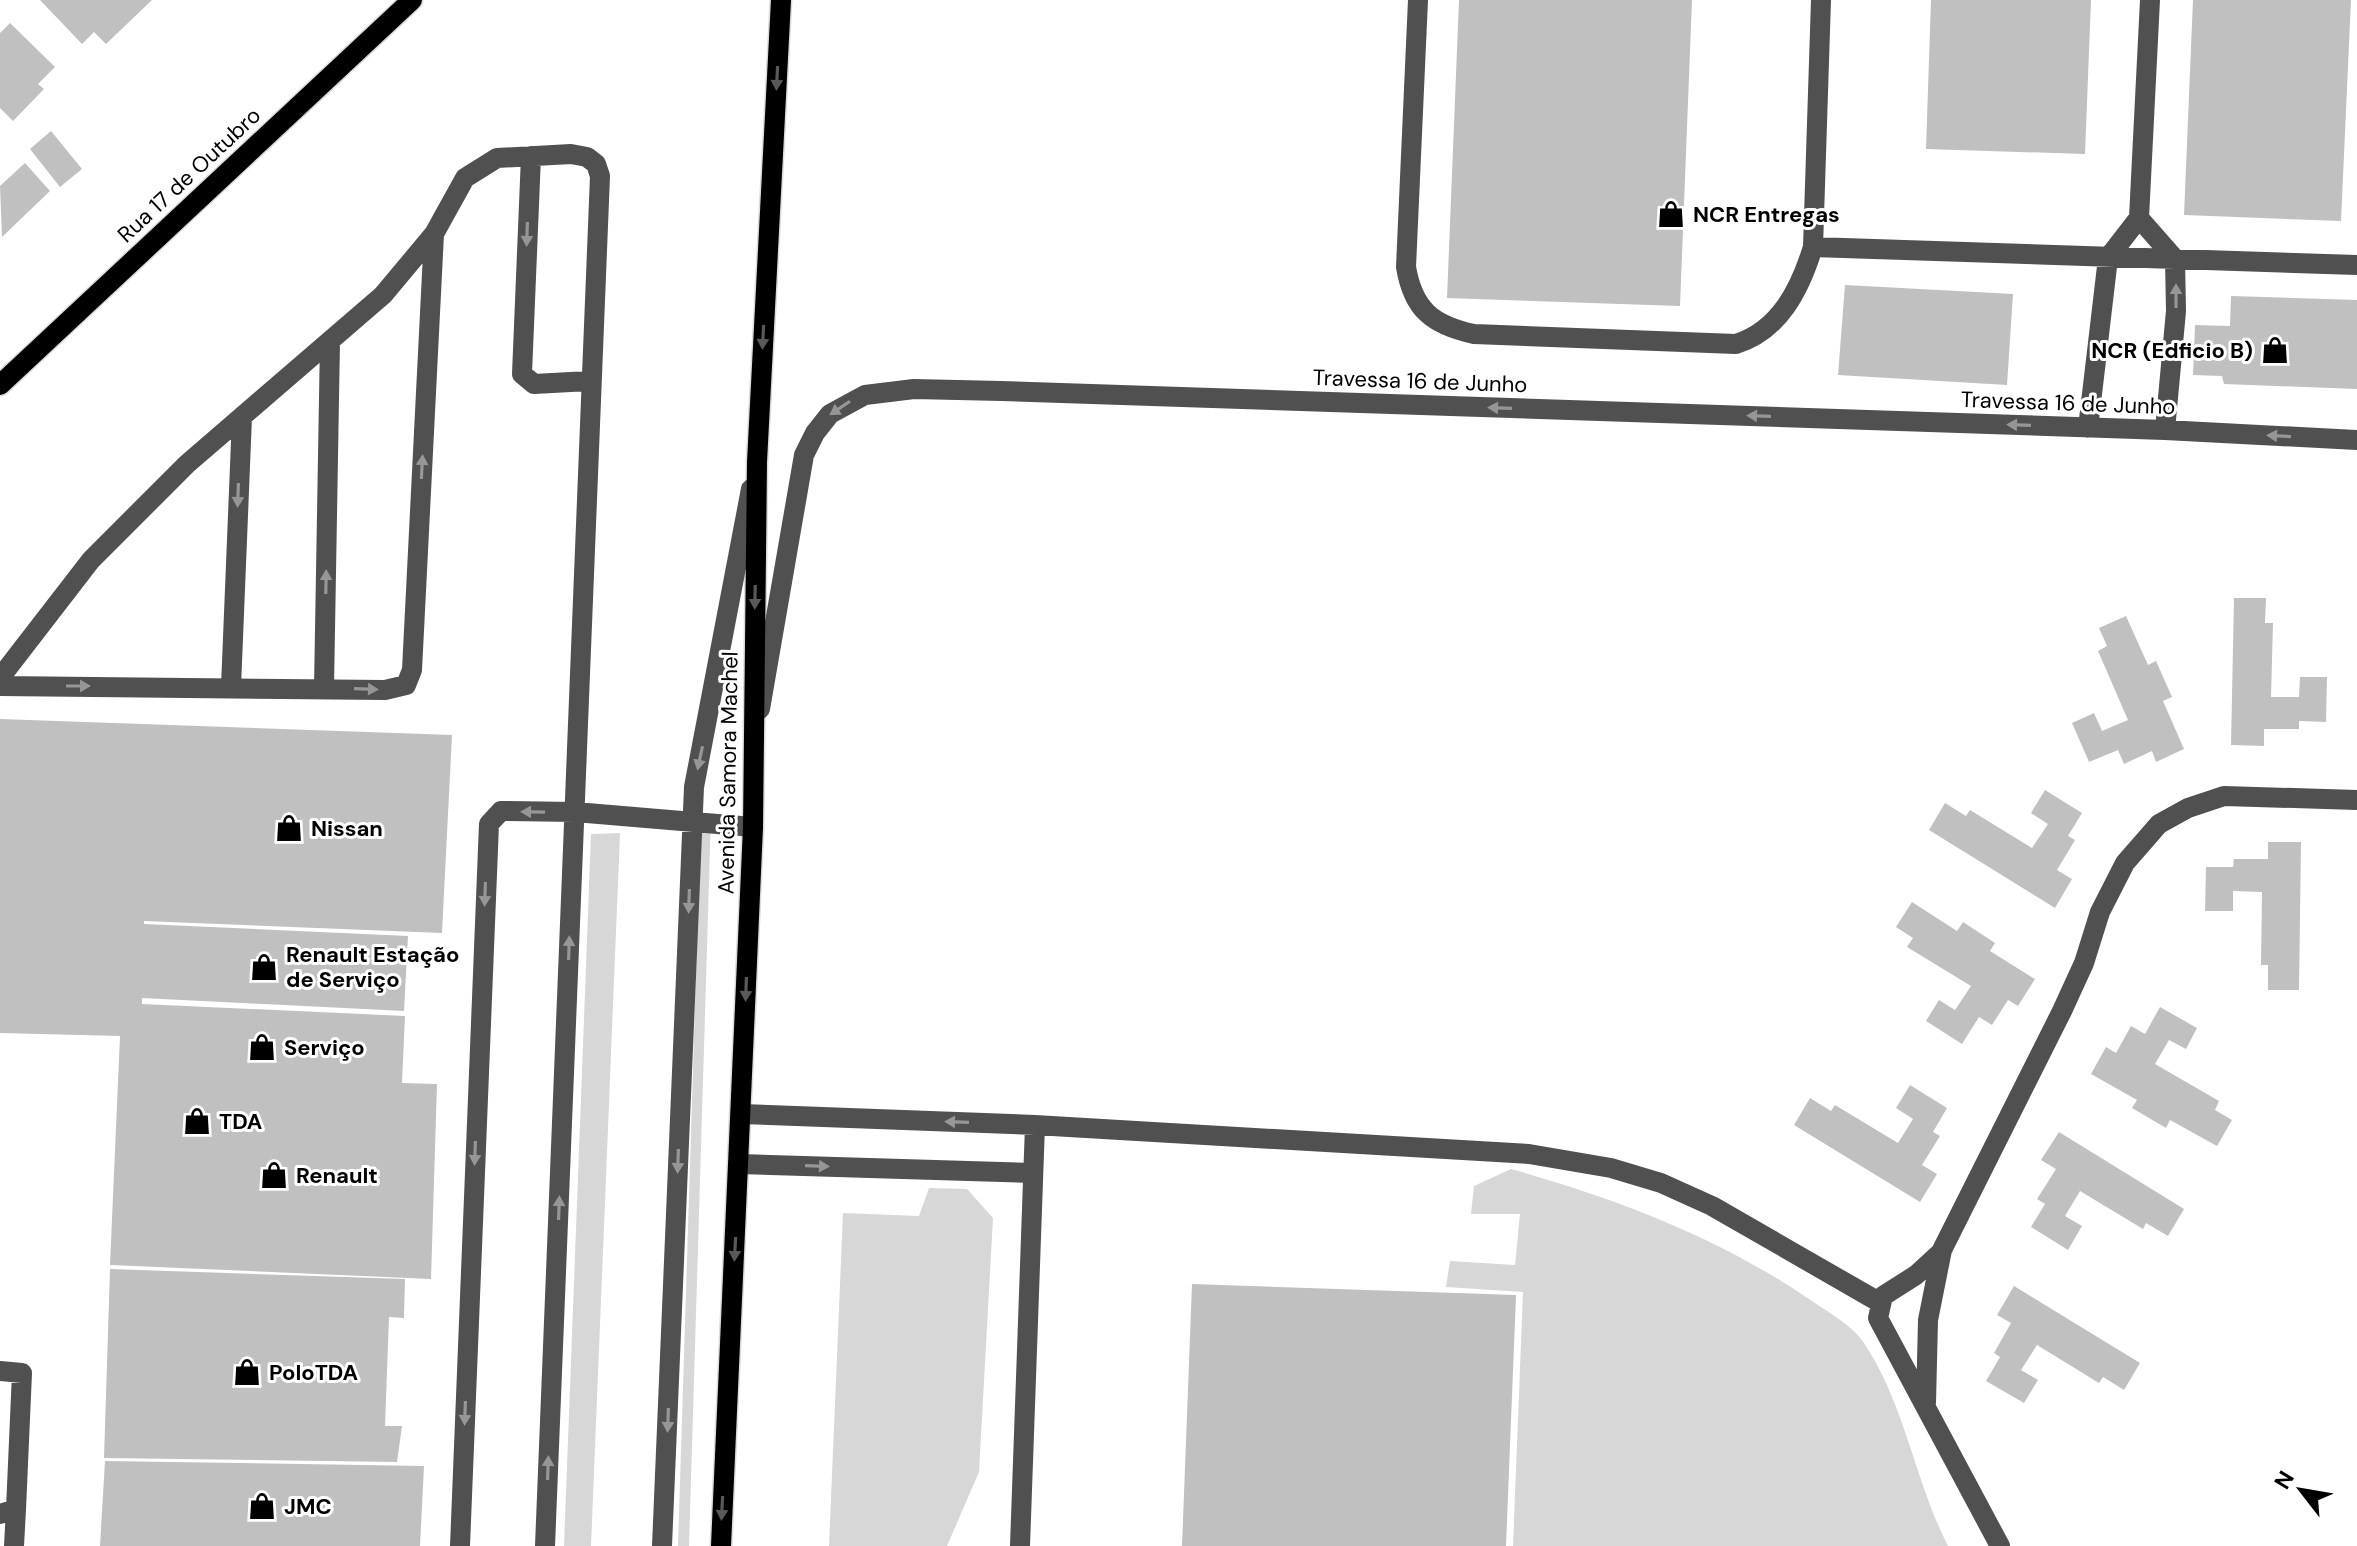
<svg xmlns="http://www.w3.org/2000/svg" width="2357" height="1546" font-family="'DM Sans',sans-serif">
	<rect width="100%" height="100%" fill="#fff"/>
	<path fill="#d7d7d7" d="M701,815H711L689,1546H678Z
		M620,833L591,1546H564L591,834Z
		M1511,1169C1618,1199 1720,1238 1812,1301C1829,1313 1852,1325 1864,1343C1905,1404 1915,1482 1948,1546H1513L1523,1292L1446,1287L1450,1261L1515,1265L1520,1214H1471L1474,1186Z
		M929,1188L967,1189L993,1218L979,1472L947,1546H829L843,1213L919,1216Z"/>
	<path fill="#c0c0c0" d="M40,0H152L106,44L94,32L82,44Z
		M1459,0H1692L1680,306L1447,298Z
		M1931,0H2091L2085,154L1926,149Z
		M2193,0H2351L2341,221L2184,215Z
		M10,23L55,67L38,84L44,89L13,121L0,108V33Z
		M51,131L82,169L60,187L30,149Z
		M25,163L50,191L2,237L0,186Z
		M1845,285L2013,294L2007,385L1838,375Z
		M2231,296L2357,300V389L2224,384L2222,376L2193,375L2195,325L2230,326Z
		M2234,598H2266L2265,623H2273L2271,697H2299L2300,677H2327L2326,722L2299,721V729H2264V746L2231,745Z
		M2126,616L2148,665L2156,661L2172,697L2163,701L2184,749L2156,762L2152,751L2124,764L2118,750L2089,762L2072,723L2094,713L2102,731L2128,720L2098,651L2107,646L2099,628Z
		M0,719L452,735L442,933L144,921V924L408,936L404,1011L142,998V1004L405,1016L402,1083L437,1084L431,1279L110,1265L120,1036L0,1033Z
		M2045,790L2082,813L2068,836L2075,840L2057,870L2072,879L2055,908L1929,830L1945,803L1966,816L1970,810L2032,848L2048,824L2031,813Z
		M2268,842H2301L2299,990H2268V965H2261L2262,892L2233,891V911H2205L2206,867H2233L2234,859H2268Z
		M1912,902L1957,931L1963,922L1995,943L1990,951L2035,979L2018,1006L2008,1000L1992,1025L1979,1017L1962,1044L1926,1021L1939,1000L1955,1010L1971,986L1907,947L1913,938L1896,927Z
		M2160,1007L2197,1028L2186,1049L2169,1040L2155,1064L2219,1101L2215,1110L2232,1120L2217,1146L2170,1120L2166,1128L2132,1108L2137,1100L2091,1074L2106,1047L2116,1053L2131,1026L2145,1034Z
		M1910,1085L1947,1108L1933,1132L1940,1136L1922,1165L1937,1174L1920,1202L1794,1125L1810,1098L1831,1111L1835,1105L1898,1143L1913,1119L1896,1108Z
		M2059,1132L2184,1209L2168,1236L2146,1223L2143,1229L2080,1191L2065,1216L2082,1226L2068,1250L2031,1227L2045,1204L2037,1199L2056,1169L2041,1160Z
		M110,1269L405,1279L404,1318L389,1317L385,1426H402L397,1462L104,1458Z
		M1192,1284L1516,1295L1506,1546H1182Z
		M2014,1286L2140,1363L2124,1390L2103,1377L2099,1383L2037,1345L2021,1370L2038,1380L2024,1403L1986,1381L2000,1357L1994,1353L2011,1323L1997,1315Z
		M105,1461L424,1466L420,1546H100Z"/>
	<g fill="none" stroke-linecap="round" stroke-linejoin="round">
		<g stroke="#dbdbdb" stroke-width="23">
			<path id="major" d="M0,385L412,0
				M721,1546L753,827L757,462L781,0"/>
		</g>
		<path stroke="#505050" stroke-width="20" d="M1418,0L1406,267C1413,309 1432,325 1474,334L1736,344C1780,330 1800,289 1813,247L1821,0
			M531,156L522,374L534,384L589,381
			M2139,218L2175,259L2176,311L2165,430
			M1813,247L2357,265
			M2088,428L2108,258L2139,218L2150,0
			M0,678L91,560L187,464L383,295L434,234L465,178L497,158L571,154L587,157L596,164L600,176L545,1546
			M0,686L385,690L406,685L412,670L434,234
			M231,687L242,417
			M324,688L330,341
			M760,709L804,455L815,433L830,414L865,395L914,389L1001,391L2165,430L2357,440
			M741,1114L1035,1125L1529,1154L1611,1168L1661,1183L1712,1206L1879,1302
			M739,1164L1033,1173
			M1940,1253L1916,1275L1883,1296L1878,1318L2000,1546
			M0,1371L22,1373L16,1509
			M1926,1403L1928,1320L1942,1250L2062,1011L2084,963L2100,912L2125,863L2159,824L2188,808L2224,796L2357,800
			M0,1514L16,1509L14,1546
			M460,1546L489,824L501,811L575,812L753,827
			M662,1546L694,787L751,489
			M1020,1546L1035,1125"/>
		<use href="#major" stroke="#000" stroke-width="20"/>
	</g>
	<defs><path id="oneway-solid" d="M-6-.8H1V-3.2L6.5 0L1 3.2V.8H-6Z" transform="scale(2)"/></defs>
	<g fill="#595959">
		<use href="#oneway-solid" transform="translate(777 78) rotate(93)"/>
		<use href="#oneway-solid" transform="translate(763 337) rotate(93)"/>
		<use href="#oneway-solid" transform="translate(755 597) rotate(91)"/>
		<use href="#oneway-solid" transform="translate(746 989) rotate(92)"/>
		<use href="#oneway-solid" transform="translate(735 1249) rotate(93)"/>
		<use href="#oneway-solid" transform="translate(722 1508) rotate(93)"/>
	</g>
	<g fill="#969696">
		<use href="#oneway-solid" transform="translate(527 234) rotate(92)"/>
		<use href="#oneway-solid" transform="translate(2176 296) rotate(-90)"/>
		<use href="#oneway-solid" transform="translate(840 408) rotate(146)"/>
		<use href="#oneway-solid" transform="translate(1500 408) rotate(-178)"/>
		<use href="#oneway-solid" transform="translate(1759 416) rotate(-178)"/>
		<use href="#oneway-solid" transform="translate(2019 425) rotate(-178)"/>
		<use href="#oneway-solid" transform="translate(2279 436) rotate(-177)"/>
		<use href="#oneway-solid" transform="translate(422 467) rotate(-87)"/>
		<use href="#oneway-solid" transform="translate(238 495) rotate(92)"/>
		<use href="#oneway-solid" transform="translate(326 582) rotate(-89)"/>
		<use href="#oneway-solid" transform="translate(78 686)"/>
		<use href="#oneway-solid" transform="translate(366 689) rotate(2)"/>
		<use href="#oneway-solid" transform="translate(700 758) rotate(102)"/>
		<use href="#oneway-solid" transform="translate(533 812) rotate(-179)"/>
		<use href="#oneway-solid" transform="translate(485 894) rotate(92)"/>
		<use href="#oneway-solid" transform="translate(689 901) rotate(92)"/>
		<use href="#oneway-solid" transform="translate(569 948) rotate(-88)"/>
		<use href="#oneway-solid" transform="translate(957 1122) rotate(-178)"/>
		<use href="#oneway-solid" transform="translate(475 1153) rotate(92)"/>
		<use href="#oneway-solid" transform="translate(678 1161) rotate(92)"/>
		<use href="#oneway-solid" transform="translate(817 1166) rotate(2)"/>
		<use href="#oneway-solid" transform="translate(559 1208) rotate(-88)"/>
		<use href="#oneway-solid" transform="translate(465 1413) rotate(92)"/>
		<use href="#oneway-solid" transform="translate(668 1420) rotate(92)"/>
		<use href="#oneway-solid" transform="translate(548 1468) rotate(-88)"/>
	</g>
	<defs>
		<g id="shop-bare" transform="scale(2.16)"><path d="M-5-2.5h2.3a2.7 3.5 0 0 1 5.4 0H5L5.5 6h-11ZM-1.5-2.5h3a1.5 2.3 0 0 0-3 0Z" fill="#000" stroke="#fff" stroke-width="2.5" paint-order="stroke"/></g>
	</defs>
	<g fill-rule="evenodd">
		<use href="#shop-bare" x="1671" y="214"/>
		<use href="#shop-bare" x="2275" y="350"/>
		<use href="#shop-bare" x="289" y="828"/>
		<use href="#shop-bare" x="264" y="967"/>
		<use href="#shop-bare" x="262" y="1047"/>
		<use href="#shop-bare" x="197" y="1121"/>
		<use href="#shop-bare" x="274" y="1175"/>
		<use href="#shop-bare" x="247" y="1372"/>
		<use href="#shop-bare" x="262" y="1506"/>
	</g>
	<g text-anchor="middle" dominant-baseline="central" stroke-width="6" stroke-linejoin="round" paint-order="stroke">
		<g font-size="22" fill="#000" stroke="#fff">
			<text transform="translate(189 175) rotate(-43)">Rua 17 de Outubro</text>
			<text transform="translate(1420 381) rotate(2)">Travessa 16 de Junho</text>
			<text transform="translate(2068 403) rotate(2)">Travessa 16 de Junho</text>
			<text transform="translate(728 773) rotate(-89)">Avenida Samora Machel</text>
		</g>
		<g font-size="22" font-weight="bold" fill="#000" stroke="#fff" text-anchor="start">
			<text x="1693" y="214">NCR Entregas</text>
			<text x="2253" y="350" text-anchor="end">NCR (Edficio B)</text>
			<text x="311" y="828">Nissan</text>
			<text x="286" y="954">Renault Estação<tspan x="286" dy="25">de Serviço</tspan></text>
			<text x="284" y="1047">Serviço</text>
			<text x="219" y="1121">TDA</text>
			<text x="296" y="1175">Renault</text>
			<text x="269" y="1372">PoloTDA</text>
			<text x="284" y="1506">JMC</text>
		</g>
	</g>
	<g transform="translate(2301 1490) rotate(301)" stroke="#ffffff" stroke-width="6" paint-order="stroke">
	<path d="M0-6L14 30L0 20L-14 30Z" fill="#000000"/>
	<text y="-12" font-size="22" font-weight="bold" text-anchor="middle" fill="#000000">N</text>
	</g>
</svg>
